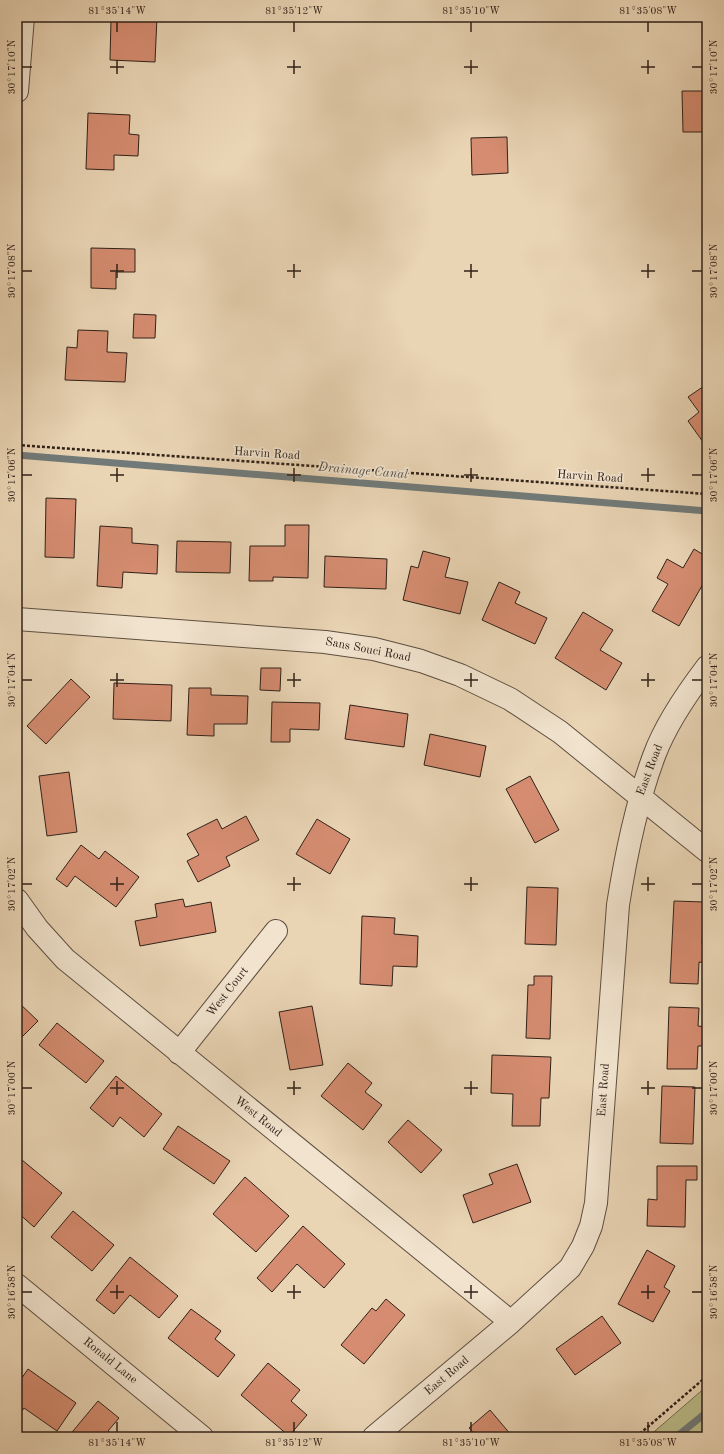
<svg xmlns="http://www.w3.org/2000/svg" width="724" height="1454" font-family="'Old Standard TT',serif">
	<rect width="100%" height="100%" fill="#e9d4b4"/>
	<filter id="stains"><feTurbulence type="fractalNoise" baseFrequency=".005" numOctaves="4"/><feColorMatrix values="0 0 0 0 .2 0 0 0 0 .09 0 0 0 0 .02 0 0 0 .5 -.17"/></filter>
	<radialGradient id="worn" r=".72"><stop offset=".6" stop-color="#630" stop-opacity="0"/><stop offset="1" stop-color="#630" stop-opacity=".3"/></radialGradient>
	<path fill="#babc8a" stroke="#756e52" d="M707,1386V1437H648Z"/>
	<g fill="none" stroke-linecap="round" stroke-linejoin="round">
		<path stroke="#717a78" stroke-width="7" d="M17,455L707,511
			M676,1437L707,1412"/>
	</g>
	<path fill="#d58c70" stroke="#302119" d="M127,17H157L155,62L110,60L111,20L127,21Z
		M682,91H707V132H683Z
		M88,113L130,115L129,134L139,135L138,156L114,155V170L86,169Z
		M507,137L508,173L472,175L471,138Z
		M91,248L135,249V272H116V289L91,288Z
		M134,314L156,315L155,338H133Z
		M78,330L108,331L107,352L127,353L125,382L65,380L67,347L77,348Z
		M707,384V439L703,442L688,421L699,412L688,397Z
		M46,498L76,499L74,558L45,557Z
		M285,525H309L308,578L273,577V581H249L250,546H285Z
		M100,526L132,528V543L158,545L157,574L123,572L122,588L97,586Z
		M177,541L231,542L230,573L176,572Z
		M694,549L707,557V577L679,626L652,611L668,584L657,578L667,559L683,568Z
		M423,551L450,558L445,577L468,582L460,614L403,600L411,566L418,568Z
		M325,556L387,559L386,589L324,587Z
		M499,582L520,592L515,603L547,618L535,644L482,620Z
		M583,612L613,630L600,650L622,663L606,690L555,658Z
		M261,668H281L280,691L260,690Z
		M71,679L90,697L46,744L27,726Z
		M114,683L172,685L171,721L113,719Z
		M189,688H211V695L248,696L247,724H214V736L187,735Z
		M272,702L320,703L319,730L290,729V742H271Z
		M350,705L408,714L404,747L345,739Z
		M430,734L486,746L480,777L424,765Z
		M69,772L77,832L47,836L39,776Z
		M530,776L559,830L535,843L506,789Z
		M246,816L259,840L226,857L230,866L198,882L187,861L199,855L187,834L217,819L222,829Z
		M317,819L350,839L330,874L296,854Z
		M81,845L99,859L105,851L139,877L116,907L75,876L67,887L56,879Z
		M527,887L558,888L556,945L525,944Z
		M183,899L185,907L211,902L216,932L140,946L135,921L157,917L155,904Z
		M674,901L704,902L702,944H707V963L699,962L698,984L670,983Z
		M362,916L395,918L394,934L418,936L417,967L393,966L392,986L360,984Z
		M534,976H552L550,1039L526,1038L528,985H534Z
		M17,1001L38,1021L17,1042Z
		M312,1006L323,1065L290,1070L279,1012Z
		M669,1007L699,1008L698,1026L707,1027V1046H698L697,1069H667Z
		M57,1023L104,1061L86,1083L39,1045Z
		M492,1055L551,1057L549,1098H541L540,1126H512L513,1094L491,1093Z
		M348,1063L372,1083L365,1092L382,1105L363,1130L321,1096Z
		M116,1076L162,1114L144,1137L120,1117L113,1127L90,1108Z
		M662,1086L695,1087L693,1144L660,1143Z
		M408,1120L442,1150L421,1173L388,1142Z
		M178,1126L230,1161L214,1184L163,1149Z
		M22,1160L62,1193L34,1227L17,1212V1167Z
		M517,1164L531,1202L473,1223L463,1195L493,1184L489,1174Z
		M657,1166H697V1180H686L685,1227L647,1226L648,1199L657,1200Z
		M245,1177L289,1216L256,1252L213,1214Z
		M73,1211L114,1245L92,1271L51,1237Z
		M303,1226L345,1264L324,1288L297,1264L272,1292L257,1278Z
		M647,1250L675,1266L664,1287L670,1291L653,1322L618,1304Z
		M130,1257L178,1296L159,1318L130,1295L114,1314L96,1300Z
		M386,1299L405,1315L364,1364L341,1345L372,1308L376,1311Z
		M191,1309L221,1331L215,1339L235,1355L218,1377L168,1338Z
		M602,1316L621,1343L575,1375L556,1349Z
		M268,1363L300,1390L291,1401L307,1415L289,1436L241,1395Z
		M28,1369L76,1403L57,1431L24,1408L17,1418V1385Z
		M98,1401L119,1418L108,1431L116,1437H68Z
		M490,1410L512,1436L467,1437L473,1432L469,1428Z"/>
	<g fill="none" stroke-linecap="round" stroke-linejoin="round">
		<g stroke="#5e4e40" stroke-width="24">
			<path id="minor" d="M17,91L23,17
				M17,619L325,642L374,649L421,661L460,675L510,699L560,732L707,851
				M17,900L37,928L65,959L511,1322
				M179,1053L276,931
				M17,1285L202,1437
				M374,1437L511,1322L570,1268L583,1246L591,1226L596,1203L618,905C626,854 636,804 654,756C665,726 688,692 707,667"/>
		</g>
		<path stroke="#302119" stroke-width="2.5" stroke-dasharray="3 2" stroke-linecap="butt" d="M17,445L707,494
			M636,1437L707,1376"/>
		<use href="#minor" stroke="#f1e3ce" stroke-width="22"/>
	</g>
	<path fill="none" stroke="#302119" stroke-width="1.5" d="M117,22V32M294,22V32M471,22V32M648,22V32M117,60V74M294,60V74M471,60V74M648,60V74M22,67H32M110,67H124M287,67H301M464,67H478M641,67H655M692,67H702M117,264V278M294,264V278M471,264V278M648,264V278M22,271H32M110,271H124M287,271H301M464,271H478M641,271H655M692,271H702M117,468V482M294,468V482M471,468V482M648,468V482M22,475H32M110,475H124M287,475H301M464,475H478M641,475H655M692,475H702M117,673V687M294,673V687M471,673V687M648,673V687M22,680H32M110,680H124M287,680H301M464,680H478M641,680H655M692,680H702M117,877V891M294,877V891M471,877V891M648,877V891M22,884H32M110,884H124M287,884H301M464,884H478M641,884H655M692,884H702M117,1081V1095M294,1081V1095M471,1081V1095M648,1081V1095M22,1088H32M110,1088H124M287,1088H301M464,1088H478M641,1088H655M692,1088H702M117,1285V1299M294,1285V1299M471,1285V1299M648,1285V1299M22,1292H32M110,1292H124M287,1292H301M464,1292H478M641,1292H655M692,1292H702M117,1422V1432M294,1422V1432M471,1422V1432M648,1422V1432"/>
	<g text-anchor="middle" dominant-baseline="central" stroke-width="3.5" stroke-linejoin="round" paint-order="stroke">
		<g font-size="12" fill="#302119" stroke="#f1e3ce">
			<text transform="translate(267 454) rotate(4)">Harvin Road</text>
			<text transform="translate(590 477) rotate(4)">Harvin Road</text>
			<text transform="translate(368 650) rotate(11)">Sans Souci Road</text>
			<text transform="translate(650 770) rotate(-69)">East Road</text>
			<text transform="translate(228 992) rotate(-52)">West Court</text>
			<text transform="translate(604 1090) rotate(-86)">East Road</text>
			<text transform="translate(258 1117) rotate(39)">West Road</text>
			<text transform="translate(110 1361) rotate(39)">Ronald Lane</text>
			<text transform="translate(447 1376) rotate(-40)">East Road</text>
		</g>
		<g font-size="13" font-style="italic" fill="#504e49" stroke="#f1e3ce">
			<text transform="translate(363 471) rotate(5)">Drainage Canal</text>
		</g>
	</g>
	<rect width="724" height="1454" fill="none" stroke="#e9d4b4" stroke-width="44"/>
	<rect x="22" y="22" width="680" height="1410" fill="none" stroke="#302119" stroke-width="1.5"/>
	<g font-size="10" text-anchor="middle" fill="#302119">
		<text x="117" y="14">81°35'14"W</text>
		<text x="294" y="14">81°35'12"W</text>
		<text x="471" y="14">81°35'10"W</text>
		<text x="648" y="14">81°35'08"W</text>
		<text transform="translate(11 67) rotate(-90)" y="4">30°17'10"N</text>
		<text transform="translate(713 67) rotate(-90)" y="4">30°17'10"N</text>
		<text transform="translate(11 271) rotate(-90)" y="4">30°17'08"N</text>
		<text transform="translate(713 271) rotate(-90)" y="4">30°17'08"N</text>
		<text transform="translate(11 475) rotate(-90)" y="4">30°17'06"N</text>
		<text transform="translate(713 475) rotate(-90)" y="4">30°17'06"N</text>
		<text transform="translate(11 680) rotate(-90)" y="4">30°17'04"N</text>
		<text transform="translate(713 680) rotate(-90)" y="4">30°17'04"N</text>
		<text transform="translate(11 884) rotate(-90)" y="4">30°17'02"N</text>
		<text transform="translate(713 884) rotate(-90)" y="4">30°17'02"N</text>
		<text transform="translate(11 1088) rotate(-90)" y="4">30°17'00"N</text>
		<text transform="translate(713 1088) rotate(-90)" y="4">30°17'00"N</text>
		<text transform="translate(11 1292) rotate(-90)" y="4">30°16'58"N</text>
		<text transform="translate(713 1292) rotate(-90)" y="4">30°16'58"N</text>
		<text x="117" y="1446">81°35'14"W</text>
		<text x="294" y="1446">81°35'12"W</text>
		<text x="471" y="1446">81°35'10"W</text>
		<text x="648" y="1446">81°35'08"W</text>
	</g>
	<rect width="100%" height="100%" filter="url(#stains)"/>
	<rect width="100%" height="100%" fill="url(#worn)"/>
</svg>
